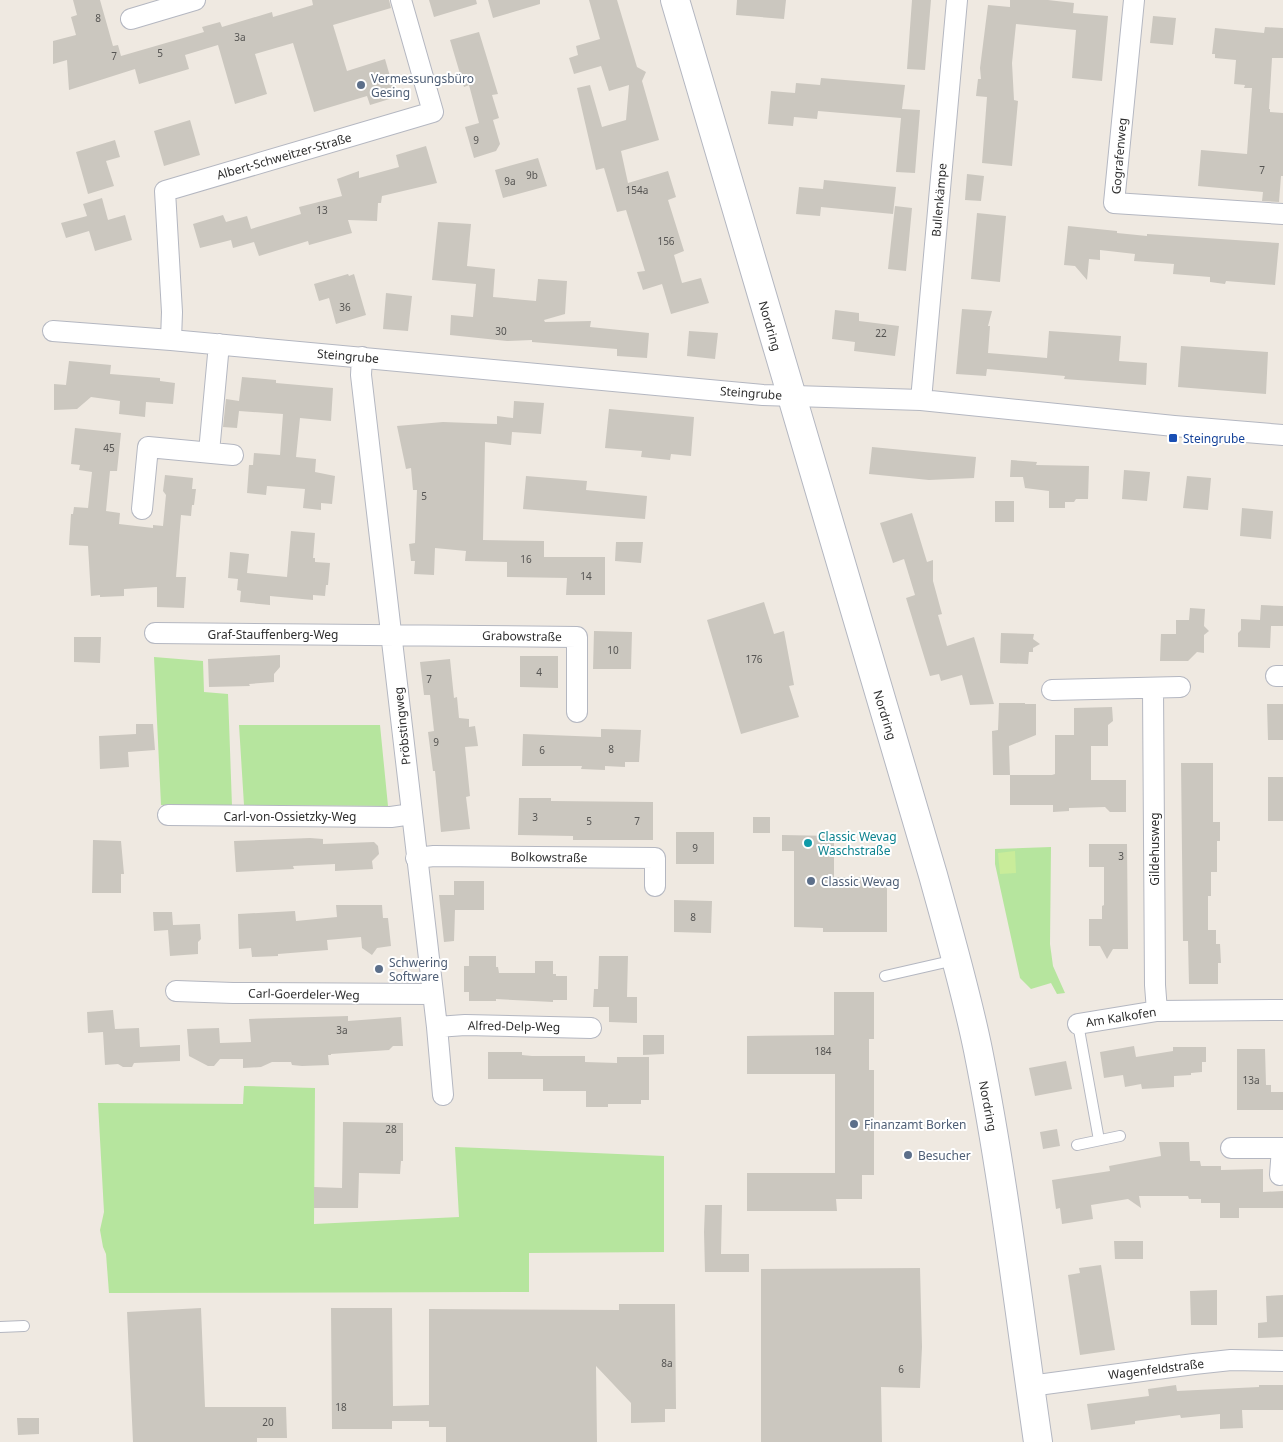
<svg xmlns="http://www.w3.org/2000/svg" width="1283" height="1442" font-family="'Noto Sans',sans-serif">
	<rect width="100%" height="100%" fill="#efe9e1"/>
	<path fill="#b6e59e" d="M154,657L203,661L204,692L228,694L232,806L161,805Z
		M239,725H380L388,806L244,805Z
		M1051,847L1050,944L1053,966L1065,993L1057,994L1051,983L1031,989L1020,978L995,864V849Z
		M244,1086L315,1088L314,1224L459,1217L455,1147L664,1156V1252L529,1253V1292L109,1293L106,1254L103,1247L100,1230L104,1212L98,1103L243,1104Z"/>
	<path fill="#c9ec9a" d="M1015,851L1016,873L1000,874L998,853Z"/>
	<path fill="#cbc7bf" d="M73,0H100L113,46L118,45L121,56L204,32L202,27L220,22L222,27L272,12L273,17L313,5L312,0H389L391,8L333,25L347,71L385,59L396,97L370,105L367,96L314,112L293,43L255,54L267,94L235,104L218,45L185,55L189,69L139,84L135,69L69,90L67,60L53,64V41L76,35L71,17L77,15Z
		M429,0H476L477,4L434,17Z
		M488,0H540V4L493,18Z
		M589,0H617L637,67L646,72L642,81L659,140L621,151L628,183L668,171L676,197L668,200L684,251L674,255L682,283L701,278L709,303L671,314L662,284L643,290L637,272L645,271L626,210L617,212L604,168L596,170L577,88L590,85L602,127L626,120L629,85L609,91L601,66L574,74L569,58L578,55L576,46L600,39Z
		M737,0H786L784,19L736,15Z
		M912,0H931L925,70L907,69Z
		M1010,0H1048L1074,3L1073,13L1108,16L1102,81L1072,78L1076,30L1016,24L1012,63L1014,100L1018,101L1012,166L982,163L987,97L976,96L978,79H981L980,68L988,5L1010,7Z
		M1153,16L1176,18L1173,45L1150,43Z
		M1265,27L1283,28V58H1272L1269,109H1270V112L1283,113V176H1281L1279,202L1262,201L1263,192L1198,186L1201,150L1247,154L1252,88H1244L1245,85L1234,84L1236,60L1215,58V54H1212L1215,28L1264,33Z
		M479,32L498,94L492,95L499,118L493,120L500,144L496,151L474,158L465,127L479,123L469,85L464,87L450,40Z
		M821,78L905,85L902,109L920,110L915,173L896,172L901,118L818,111L817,119L794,117L793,126L768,124L771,91L795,93L796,83L820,85Z
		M190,120L200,155L164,166L154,131Z
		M115,140L120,157L106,161L114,186L88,194L76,152Z
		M426,146L437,183L382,196L381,203H378L377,221L348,220L352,233L309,245L308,241L259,256L254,242L233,248L231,240L200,248L193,224L223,215L226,222L247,216L251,229L301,214L299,207L342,196L337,179L359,171V178L399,167L396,155Z
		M538,158L547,186L503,198L495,170Z
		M967,174L984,176L981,201L965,200Z
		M824,180L896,187L893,214L821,207L820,216L796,214L799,187L823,189Z
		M102,198L108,220L125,215L132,240L95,251L89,231L66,238L61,223L87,216L83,204Z
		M895,206L912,208L906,271L888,269Z
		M977,213L1006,216L1000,282L971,279Z
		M438,222L471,224L467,266L495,269L493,297L536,301L538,279L567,281L565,314L544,320L545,322L591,321L590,327L649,333L647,358L617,356V349L532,342V340L507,341L450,335L451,315L473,317L476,284L432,280Z
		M1068,226L1117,231V233L1147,236V234L1279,243L1275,285L1226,281L1225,284L1210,282V277L1173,274L1174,264L1134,261L1135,254L1100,250V260L1089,259L1087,280L1075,266L1064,265Z
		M348,274L349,276L354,274L366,315L336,324L329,298L319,301L314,284Z
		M386,293L412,296L408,331L383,329Z
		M962,309L992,311L988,326H990L988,353L1047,358L1049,331L1121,336L1119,361L1147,363L1146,385L1064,379L1065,376L987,369L986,376L956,374Z
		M835,310L859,313V321L899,326L895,356L854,351L855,342L832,339Z
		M689,331L718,333L715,359L687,356Z
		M1181,346L1268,352L1266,394L1178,387Z
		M69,361L111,365L110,374L160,378V381L175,383L173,404L146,402L145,417L119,414L120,401L91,397L77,409L54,410V384L66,385Z
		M242,377L276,380V383L333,388L331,421L300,418L296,457L316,459L315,472L335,476L332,504L321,503V510L303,508L305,489L267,486L266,495L247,493L249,465H253L254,453L280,455L283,414L239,411L237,428L223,427L226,399L239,401Z
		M514,401L544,403L541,434L512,432L511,445L485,442L483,540L544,541V557H605V595H566L567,578L507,577V562L465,561L466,551L435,548L434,575L414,574L415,561H411L409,544L415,543L417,490H413L411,468L406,469L397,426L443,422L497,424V416L513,418Z
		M609,409L694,417L691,456L671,454L670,460L641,457L642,451L605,448Z
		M75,428L121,433L117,471H110L106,511L120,513L119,524L153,528V525L163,526L166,495L163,491L165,475L193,478L192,489H196L194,505H192L191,516L181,515L176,577H186L184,608L157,607V587L124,589V596L100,597V595L91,596L88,546L69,545L71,514H73L74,507L88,508L92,472L79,470L80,465L71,464Z
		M872,447L976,457L974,478L929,480L869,474Z
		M1011,460L1037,462L1036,465L1089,466L1088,499H1076L1074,502H1065V508H1049V491L1025,488L1023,477H1010Z
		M1124,470L1150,472L1147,501L1122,499Z
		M526,476L587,481L586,490L647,496L645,519L523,509Z
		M1187,476L1211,478L1208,510L1183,508Z
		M995,501H1014V522H995Z
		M1242,508L1273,511L1271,539L1240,536Z
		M912,513L927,562L933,560V581L942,614L938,615L947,646L974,637L994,704L970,705L962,675L941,681L939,674L930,676L906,598L915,595L904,559L893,563L880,523Z
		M291,531L315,533L313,558H315V562L330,563L328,585H326L325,596L313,595V600L270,596V605L240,602L241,591L237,590L238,579L228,578L230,552L249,554L247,573L287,577Z
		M616,542H643L641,563L615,561Z
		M764,602L774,634L784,631L794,685L789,686L799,717L741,734L707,620Z
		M1261,605L1283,606V626H1271L1270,648L1238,647V633L1241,630V619L1260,620Z
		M1190,608L1205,609L1204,626L1209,631L1204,635V653L1197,652L1188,661H1160L1161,634H1176V620H1189Z
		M594,631L632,632L631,669H593Z
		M1001,633L1034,634L1033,639L1040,644L1033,648V652H1029L1028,664L1000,663Z
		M74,637H101L100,663L74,662Z
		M280,655V667L274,674V682L249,684L250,686L209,687L208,659Z
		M520,656H558V688L520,687Z
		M450,659L454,698L457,697L459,718L469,719V727L475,726L478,746L465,747L470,796L466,797L470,829L441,832L435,771H433L428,732L434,731L430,695H424L420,662Z
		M999,703H1025V704H1036V735L1009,746L1010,775H993L992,731L998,730Z
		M1267,704H1283V740H1268Z
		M1112,707L1113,721L1108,725V746H1091V780H1126V812H1110L1105,807L1069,808V811L1053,812V805H1010V775H1052L1055,774V735H1074V708Z
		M136,724H153L155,750L128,752L129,767L100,769L99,736L136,734Z
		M601,729L641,730L639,762H625V767L605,766V770L581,769L582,766H522L523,734L601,737Z
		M1181,763H1213V822H1220V841H1217V872H1211V896H1208V930H1216V944H1220L1221,963H1218V984H1189L1188,941H1183Z
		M1268,777H1283V821H1268Z
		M519,798H551V801L653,802V840H573V836L518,835Z
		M753,817H770V833H753Z
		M676,832H714V864H676Z
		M782,835L834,836V877H887V932H823V928L794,927V851H782Z
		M310,838L323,839V844L374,842L378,846L379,854L372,861L373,869L335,871V864L293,866L294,869L236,872L234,841Z
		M93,840L121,841L124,874H121V893H92Z
		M1089,844H1127L1128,949H1113L1107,959L1100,946H1089V919H1102V906L1104,905V867H1089Z
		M454,881H484V910H455L454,941L444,942L439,895H454Z
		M674,900L712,901L711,933L674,932Z
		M336,905H382L383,918H388L391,946L377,948L372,955L362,948L361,937L327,940L328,950L278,954V956L252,957L251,948L239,949L238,914L295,911L296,921L337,917Z
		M153,912H172L173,925L200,924L201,939L198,942V954L170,956L168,930L154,931Z
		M469,956H496V967H498L499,973H535V961H553V974H556V976H567V1000H553V1002L496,999V1001H469V992H464V966H469Z
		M599,956H628L627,997H637V1023L609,1022V1007H593L594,989H598Z
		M834,992H874V1039H869V1070H874V1175H862V1199H836L837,1211H747V1173H835V1074H747V1036L834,1035Z
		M113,1010L115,1029L139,1028L140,1047L180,1045V1061L134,1063L132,1067H123L118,1064L105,1065L103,1032L88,1033L87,1012Z
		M348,1016V1021L401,1017L403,1046H393L389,1050L331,1054V1055H328L329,1065L302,1066L292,1065L291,1062H272L261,1067L243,1068V1059H220L214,1066H208L189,1056L187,1029L219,1028L220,1043L251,1042L249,1019Z
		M643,1035H664V1054L643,1055Z
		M1134,1046L1136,1057L1173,1051V1047H1206V1062H1202V1072L1191,1073V1075L1174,1076V1087L1142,1089L1141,1084L1125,1087L1123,1075L1104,1078L1100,1052Z
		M1237,1049H1265L1266,1085H1271V1092H1283V1110H1237Z
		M488,1052H522V1055L532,1056H585V1062L617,1063V1057H649V1100H641V1104H608V1107H586V1091H543V1079H488Z
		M1066,1061L1072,1089L1035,1096L1029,1068Z
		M343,1122L403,1123V1161H401L400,1174L359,1173L358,1208H314V1187L342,1188Z
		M1057,1129L1060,1146L1043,1149L1040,1132Z
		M1159,1142H1189L1190,1161H1200L1201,1166H1221V1170L1263,1169V1192L1283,1191V1208H1239V1218H1220V1203H1201V1199H1189L1188,1196H1139L1141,1208L1128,1199L1091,1205L1093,1219L1062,1224L1060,1208L1056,1209L1052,1180L1110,1171L1109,1166L1161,1156Z
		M705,1205H722L721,1254H749V1272H705L704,1232Z
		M1114,1241H1143V1259H1115Z
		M1101,1265L1115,1350L1080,1355L1068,1275L1080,1273L1079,1268Z
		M920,1268L922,1347L920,1388L881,1387L882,1442H761V1269Z
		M1217,1290V1325H1191L1190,1291Z
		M1283,1295V1337L1258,1338V1323L1267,1322L1266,1296Z
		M619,1304H675L676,1409H665V1422L631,1423V1403L596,1366L597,1442H446V1427H429V1421H392V1429H332L331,1308H392L393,1406L429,1405V1309L619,1310Z
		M201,1308L205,1407H286L287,1438H257V1442H133L127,1312Z
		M1176,1385L1177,1391L1259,1387V1385H1283V1410H1242L1243,1428L1220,1429V1414L1181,1418L1180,1415L1135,1421V1424L1091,1430L1087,1404L1149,1396L1148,1389Z
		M17,1418H39V1434L18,1435Z"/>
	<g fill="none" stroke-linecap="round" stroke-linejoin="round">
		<g stroke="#b4b7c1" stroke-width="12">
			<path id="service" d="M885,976L955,960
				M1078,1024L1099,1140
				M1077,1145L1120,1136
				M0,1327L24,1326"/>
		</g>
		<g stroke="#b4b7c1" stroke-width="22">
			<path id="minor" d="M1134,0L1114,203L1283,214
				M131,19L195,0
				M53,331L171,340L763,395L921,400L1174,426L1283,435
				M171,340L172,312L165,191L433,112L401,0
				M362,357L361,375L437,1027L443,1095
				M921,400L957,0
				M209,452L219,344
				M142,509L148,447L233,455
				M155,633L577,637V712
				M1276,676H1283
				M1153,688L1155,985L1157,1011
				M1052,690L1180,687
				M168,815L391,817L412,814
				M416,858L434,856L655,858V886
				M176,991L233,993L433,994
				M1078,1024L1157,1011L1283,1010
				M437,1027L465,1025L591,1028
				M1231,1148H1282L1280,1175
				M1030,1386L1194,1364L1231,1360L1283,1361"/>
		</g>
		<g stroke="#b4b7c1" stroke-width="30">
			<path id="secondary" d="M675,0L933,875C949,933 966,991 978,1050C1004,1180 1019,1311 1038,1442"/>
		</g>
		<use href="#service" stroke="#fff" stroke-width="10"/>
		<use href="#minor" stroke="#fff" stroke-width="20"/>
		<use href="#secondary" stroke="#fff" stroke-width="28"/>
	</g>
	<g fill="#5c6f8a" stroke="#fff" stroke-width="2">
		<circle cx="361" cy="85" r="5"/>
		<circle cx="811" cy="881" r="5"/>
		<circle cx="379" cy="969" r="5"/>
		<circle cx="854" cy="1124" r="5"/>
		<circle cx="908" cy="1155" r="5"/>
	</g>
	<rect fill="#1a4fb4" stroke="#fff" stroke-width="2" x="1168" y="433" width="10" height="10" rx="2.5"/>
	<circle fill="#0f9aa8" stroke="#fff" stroke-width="2" cx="808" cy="843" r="5"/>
	<g text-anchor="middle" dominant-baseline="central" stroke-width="4" stroke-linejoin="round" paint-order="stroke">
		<g font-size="10" fill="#555452">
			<text x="98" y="18">8</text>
			<text x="240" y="37">3a</text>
			<text x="160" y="53">5</text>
			<text x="114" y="56">7</text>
			<text x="476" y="140">9</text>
			<text x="1262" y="170">7</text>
			<text x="532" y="175">9b</text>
			<text x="510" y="181">9a</text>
			<text x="637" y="190">154a</text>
			<text x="322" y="210">13</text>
			<text x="666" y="241">156</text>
			<text x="345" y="307">36</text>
			<text x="501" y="331">30</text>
			<text x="881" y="333">22</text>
			<text x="109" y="448">45</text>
			<text x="424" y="496">5</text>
			<text x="526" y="559">16</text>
			<text x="586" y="576">14</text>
			<text x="613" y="650">10</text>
			<text x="754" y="659">176</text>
			<text x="539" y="672">4</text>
			<text x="429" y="679">7</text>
			<text x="436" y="742">9</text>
			<text x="611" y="749">8</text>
			<text x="542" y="750">6</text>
			<text x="535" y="817">3</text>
			<text x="589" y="821">5</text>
			<text x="637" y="821">7</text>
			<text x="695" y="848">9</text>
			<text x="1121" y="856">3</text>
			<text x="693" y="917">8</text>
			<text x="342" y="1030">3a</text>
			<text x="823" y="1051">184</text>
			<text x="1251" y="1080">13a</text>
			<text x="391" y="1129">28</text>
			<text x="667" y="1363">8a</text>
			<text x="901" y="1369">6</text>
			<text x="341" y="1407">18</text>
			<text x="268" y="1422">20</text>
		</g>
		<g font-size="12" fill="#4e5e75" stroke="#fff" text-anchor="start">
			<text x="371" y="78">Vermessungsbüro<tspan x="371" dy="14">Gesing</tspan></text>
			<text x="821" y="881">Classic Wevag</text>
			<text x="389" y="962">Schwering<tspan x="389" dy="14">Software</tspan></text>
			<text x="864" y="1124">Finanzamt Borken</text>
			<text x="918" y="1155">Besucher</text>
		</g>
		<g font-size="12" fill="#2e2e2e" stroke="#fff">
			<text transform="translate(284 156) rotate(-16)">Albert-Schweitzer-Straße</text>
			<text transform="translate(1119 156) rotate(-85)">Gografenweg</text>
			<text transform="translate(939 200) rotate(-85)">Bullenkämpe</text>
			<text transform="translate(770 326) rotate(74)">Nordring</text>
			<text transform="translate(348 356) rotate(5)">Steingrube</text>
			<text transform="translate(751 393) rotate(4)">Steingrube</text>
			<text x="273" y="634">Graf-Stauffenberg-Weg</text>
			<text transform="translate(522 636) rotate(1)">Grabowstraße</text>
			<text transform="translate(885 715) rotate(73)">Nordring</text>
			<text transform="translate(402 726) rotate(-96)">Pröbstingweg</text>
			<text x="290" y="816">Carl-von-Ossietzky-Weg</text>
			<text transform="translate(1154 849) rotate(-90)">Gildehusweg</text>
			<text transform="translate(549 857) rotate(1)">Bolkowstraße</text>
			<text transform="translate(304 994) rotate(1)">Carl-Goerdeler-Weg</text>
			<text transform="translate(1121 1017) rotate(-9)">Am Kalkofen</text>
			<text transform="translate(514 1026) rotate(1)">Alfred-Delp-Weg</text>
			<text transform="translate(988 1106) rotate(79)">Nordring</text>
			<text transform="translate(1156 1369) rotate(-7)">Wagenfeldstraße</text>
		</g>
		<g font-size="12" fill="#164399" stroke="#fff" text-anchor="start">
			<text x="1183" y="438">Steingrube</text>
		</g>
		<g font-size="12" fill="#0d838f" stroke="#fff" text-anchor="start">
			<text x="818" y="836">Classic Wevag<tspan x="818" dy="14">Waschstraße</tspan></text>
		</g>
	</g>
</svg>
